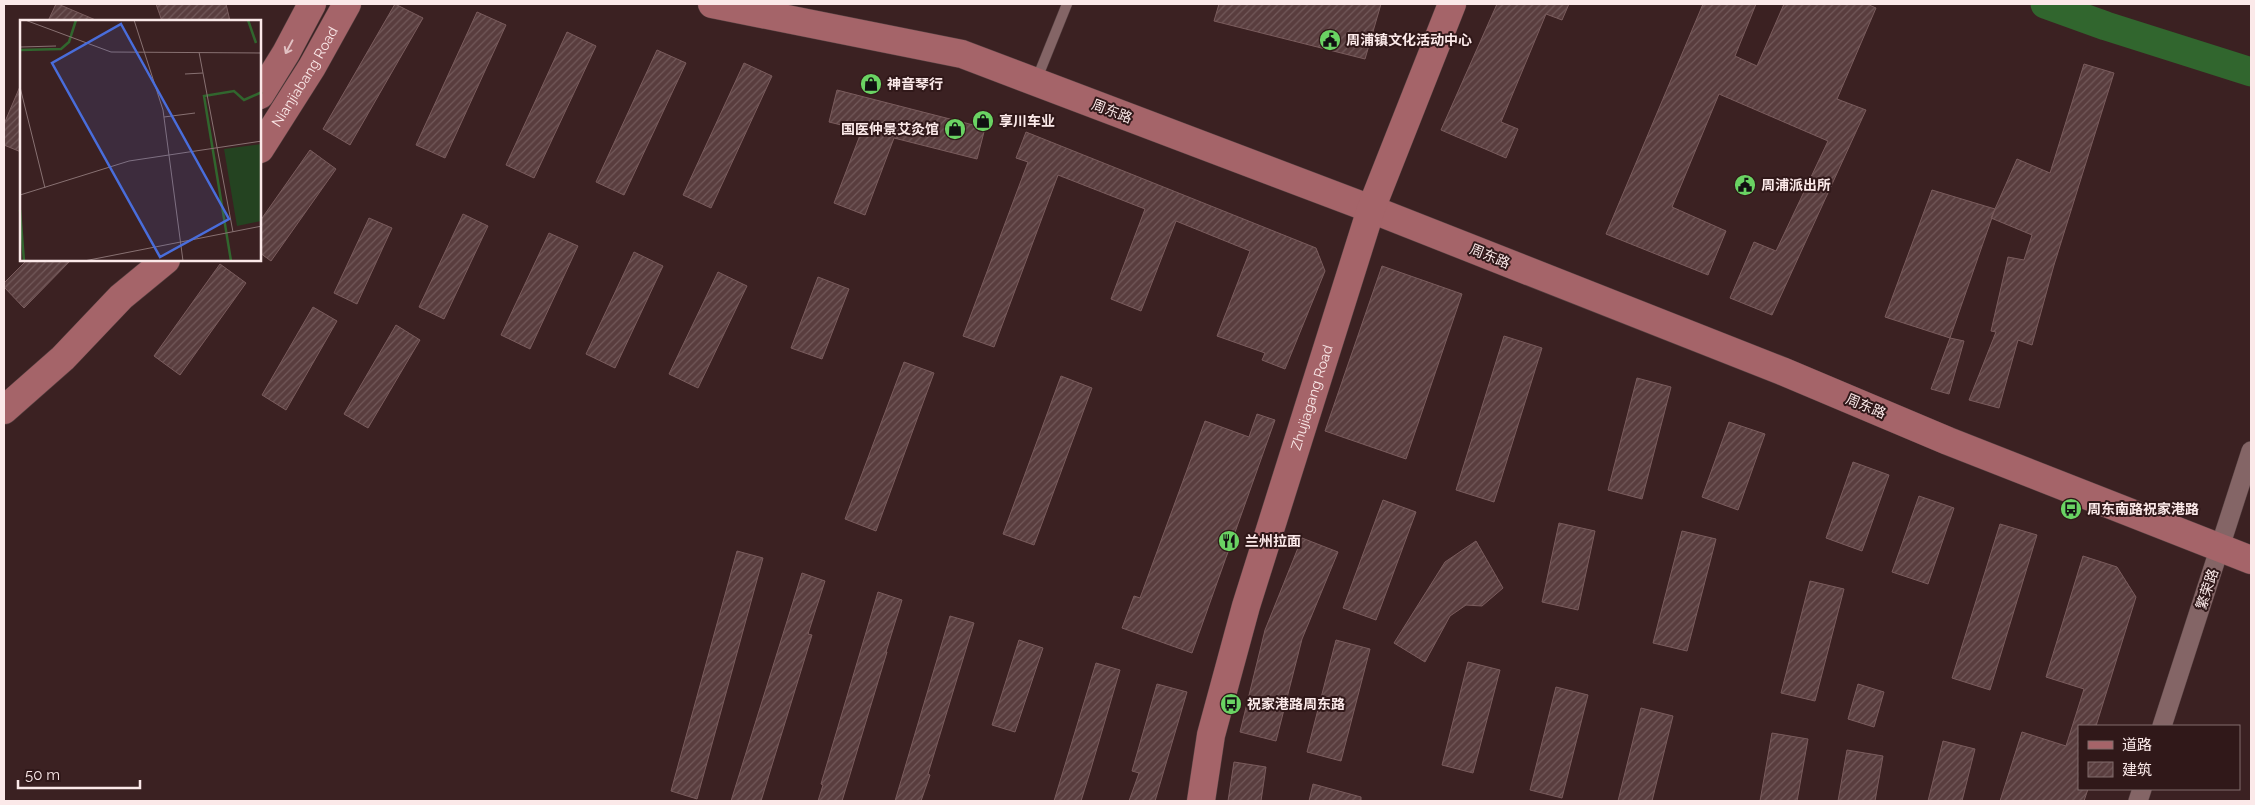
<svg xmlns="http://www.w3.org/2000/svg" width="2255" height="805" font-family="Raleway,'Noto Sans SC',sans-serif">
	<defs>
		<pattern id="building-hatch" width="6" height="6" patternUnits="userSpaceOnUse" patternTransform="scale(1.25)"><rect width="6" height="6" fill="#593d3e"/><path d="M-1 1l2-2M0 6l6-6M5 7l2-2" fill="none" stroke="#72595a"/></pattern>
	</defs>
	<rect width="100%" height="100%" fill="#3b2122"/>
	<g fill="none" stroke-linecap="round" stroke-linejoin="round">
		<path stroke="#31662e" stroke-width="29" d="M2045,4L2106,26L2251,72"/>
	</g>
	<path fill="url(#building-hatch)" stroke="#7a5c5d" d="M56,4H58L98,21H48Z
		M156,4H226L230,21H162Z
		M395,4L423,18L350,145L323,129Z
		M1219,4H1381L1365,59L1214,21Z
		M1497,4H1569L1562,20L1546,14L1501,122L1518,129L1506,158L1441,130Z
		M1703,4H1756L1735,56L1757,66L1784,4H1867L1876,8L1837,99L1866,110L1772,315L1730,298L1754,242L1776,251L1828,141L1719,94L1672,207L1726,231L1708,275L1606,234Z
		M477,12L506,25L445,158L416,145Z
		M567,32L596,46L534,178L506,165Z
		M657,50L686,63L624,195L596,182Z
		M744,63L772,76L711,208L683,195Z
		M2084,64L2114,73L2054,265L2032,345L2018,340L1999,408L1969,400L1996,332L1991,331L2008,257L2024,260L2032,235L1991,218L2017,159L2050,173Z
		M21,84V152L4,145V124Z
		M837,90L985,128L977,159L894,138L865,215L834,203L862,130L829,122Z
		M1026,132L1316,248L1325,271L1285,369L1262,360L1265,353L1217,336L1250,251L1176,221L1141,311L1111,299L1145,209L1058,175L994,347L963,336L1028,162L1016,158Z
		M310,150L336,169L271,261L260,253V221Z
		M1932,190L1995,209L1950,338L1885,317Z
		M463,214L488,226L444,319L419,307Z
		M369,218L392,228L357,304L334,293Z
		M549,233L578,246L530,349L501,335Z
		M634,252L663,266L615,368L586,354Z
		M27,260H71L24,308L4,287V283Z
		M220,264L246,283L180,375L154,356Z
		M1382,266L1462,294L1406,459L1325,431Z
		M718,272L747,286L698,388L669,374Z
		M818,277L849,289L822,359L791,348Z
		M313,307L337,321L286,410L262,395Z
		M396,325L420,340L368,428L344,414Z
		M1504,336L1542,348L1494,502L1456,490Z
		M1950,338L1964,341L1949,394L1931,389Z
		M904,362L934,373L876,531L845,519Z
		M1061,376L1092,388L1034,545L1003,534Z
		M1637,378L1671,387L1642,499L1608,490Z
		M1257,414L1275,420L1192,653L1122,628L1134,596L1140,598L1205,421L1249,437Z
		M1729,422L1765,434L1738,510L1702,497Z
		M1853,462L1889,475L1862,551L1826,538Z
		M1919,496L1954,508L1928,584L1892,572Z
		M1383,500L1416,512L1376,620L1343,608Z
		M1559,523L1595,531L1578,610L1542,602Z
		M2000,524L2037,535L1990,690L1952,678Z
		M1682,531L1716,539L1687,651L1653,643Z
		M1302,538L1338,552L1302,639L1276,741L1240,732L1265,630Z
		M1476,541L1503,588L1482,606L1466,605L1450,616L1425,662L1394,643L1445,562Z
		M737,551L763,558L697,799L671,791Z
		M2083,556L2117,567L2136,597L2096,726H2079V789H2088L2084,801H2000L2022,732L2066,746L2084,689L2046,677Z
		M802,573L825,581L808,634L812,635L761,801H731Z
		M1810,581L1844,589L1815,701L1781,693Z
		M878,592L902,600L886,652H887L842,801H818L823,785L821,784Z
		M950,616L974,623L928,774L930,775L921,801H895Z
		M1019,640L1043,648L1015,732L992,725Z
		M1336,640L1370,649L1341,761L1307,752Z
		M1468,662L1500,670L1473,773L1442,765Z
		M1096,663L1120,670L1090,772L1081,801H1054Z
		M1157,684L1187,692L1155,801H1129L1139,773L1132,771Z
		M1858,684L1884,692L1874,727L1848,719Z
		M1556,687L1588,695L1562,798L1530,790Z
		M1641,708L1673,716L1652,801H1618Z
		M1772,733L1808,739L1797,801H1760Z
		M1943,741L1975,749L1962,801H1928Z
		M1847,750L1883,756L1875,801H1838Z
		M1234,762L1266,767L1261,801H1228Z
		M1313,784L1361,797V801H1309Z"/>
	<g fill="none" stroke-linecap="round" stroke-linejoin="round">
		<g stroke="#554041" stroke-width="11">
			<path id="lane" d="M1036,81L1067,4"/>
		</g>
		<g stroke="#554041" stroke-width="20">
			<path id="street" d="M2162,726L2251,451
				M2138,801L2142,789"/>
		</g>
		<g stroke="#554041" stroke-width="29">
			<g id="secondary">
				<path d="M712,4L962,54L1371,209L1782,371L1948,441L2251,560"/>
				<path d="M260,95L286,53L312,4"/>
				<path id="s1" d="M260,149L312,67L347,4"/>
				<path d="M4,410L63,358L121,297L166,260"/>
				<path id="s2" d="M1201,801L1211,735L1246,606L1371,209L1452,4"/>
			</g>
		</g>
		<use href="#lane" stroke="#846566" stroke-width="10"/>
		<use href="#street" stroke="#846566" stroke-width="19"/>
		<use href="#secondary" stroke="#a56469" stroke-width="28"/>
	</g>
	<defs><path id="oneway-shaft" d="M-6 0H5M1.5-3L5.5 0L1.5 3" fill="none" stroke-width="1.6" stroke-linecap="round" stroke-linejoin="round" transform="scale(1.25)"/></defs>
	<use stroke="#e1c1c3" href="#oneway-shaft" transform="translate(289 47) rotate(118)"/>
	<defs>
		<g id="civic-disc" transform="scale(1.125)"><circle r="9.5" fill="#6ad363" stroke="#301819"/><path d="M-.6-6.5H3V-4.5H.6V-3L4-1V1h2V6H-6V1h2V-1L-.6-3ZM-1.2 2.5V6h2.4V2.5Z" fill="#111"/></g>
		<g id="shop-disc" transform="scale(1.125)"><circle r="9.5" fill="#6ad363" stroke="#301819"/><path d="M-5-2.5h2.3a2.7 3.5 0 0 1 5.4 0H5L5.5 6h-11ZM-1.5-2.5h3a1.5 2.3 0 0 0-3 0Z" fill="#111"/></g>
		<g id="bus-disc" transform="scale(1.125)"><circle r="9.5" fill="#6ad363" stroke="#301819"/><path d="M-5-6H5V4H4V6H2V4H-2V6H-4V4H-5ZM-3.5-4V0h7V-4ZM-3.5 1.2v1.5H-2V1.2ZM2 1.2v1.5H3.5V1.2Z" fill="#111"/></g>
		<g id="restaurant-disc" transform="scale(1.125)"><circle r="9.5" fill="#6ad363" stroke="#301819"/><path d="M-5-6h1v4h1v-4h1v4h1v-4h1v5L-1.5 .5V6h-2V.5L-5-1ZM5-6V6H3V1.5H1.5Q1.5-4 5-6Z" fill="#111"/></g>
	</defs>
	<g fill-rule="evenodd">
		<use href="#civic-disc" x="1330" y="40"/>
		<use href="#shop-disc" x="871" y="84"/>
		<use href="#shop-disc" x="983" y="121"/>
		<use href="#shop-disc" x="955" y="129"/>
		<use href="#civic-disc" x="1745" y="185"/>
		<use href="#bus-disc" x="2071" y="509"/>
		<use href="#restaurant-disc" x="1229" y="541"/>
		<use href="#bus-disc" x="1231" y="704"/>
	</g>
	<g text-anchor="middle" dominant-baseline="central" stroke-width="4" stroke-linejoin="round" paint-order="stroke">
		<g font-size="14" font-weight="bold" fill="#fbe9e9" stroke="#301819" text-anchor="start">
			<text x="1346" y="40">周浦镇文化活动中心</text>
			<text x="887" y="84">神音琴行</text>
			<text x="999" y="121">享川车业</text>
			<text x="939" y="129" text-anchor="end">国医仲景艾灸馆</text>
			<text x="1761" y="185">周浦派出所</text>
			<text x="2087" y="509">周东南路祝家港路</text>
			<text x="1245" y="541">兰州拉面</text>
			<text x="1247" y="704">祝家港路周东路</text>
		</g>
		<g font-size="14" fill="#fbe9e9" stroke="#301819">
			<text stroke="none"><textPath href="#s1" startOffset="85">Nianjiabang Road</textPath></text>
			<text transform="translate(1112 111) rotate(21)">周东路</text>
			<text transform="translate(1490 256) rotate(22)">周东路</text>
			<text stroke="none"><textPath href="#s2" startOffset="419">Zhujiagang Road</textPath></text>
			<text transform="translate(1866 406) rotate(23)">周东路</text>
			<text transform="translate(2207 589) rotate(-72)">繁荣路</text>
		</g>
	</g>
	<g transform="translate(20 20)">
		<rect width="241" height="241" fill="#3b2122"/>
		<path d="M242,124L241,201L217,206L204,129Z" fill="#244321"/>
		<path fill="none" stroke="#31662e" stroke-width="2.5" d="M228,0L236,23M0,30L41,29L49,22L56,0M0,190L4,241M211,241L184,76L214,71L224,80L242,72"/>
		<path fill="none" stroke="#887172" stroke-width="1" d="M5,0L91,32L242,33M114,0L143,90L163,241M0,27L36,26M179,32L213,212M165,54L183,53M0,67L25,168M144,97L175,93M0,175L109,141L242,121M64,241L242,206"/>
		<path fill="#496ddb" fill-opacity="0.15" stroke="#496ddb" stroke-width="2.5" d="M101,4L209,199L140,237L32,43Z"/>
		<rect width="241" height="241" fill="none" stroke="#fbe9e9" stroke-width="2.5"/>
	</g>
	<rect width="2255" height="805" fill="none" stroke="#fbe9e9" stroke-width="10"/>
	<rect x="2078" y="725" width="162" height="65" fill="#301819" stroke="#816c6c"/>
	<rect x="2088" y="741" width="25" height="8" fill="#a56469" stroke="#816c6c"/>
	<text x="2122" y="750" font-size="15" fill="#fbe9e9">道路</text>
	<rect x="2088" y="762" width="25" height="15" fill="url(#building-hatch)" stroke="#816c6c"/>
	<text x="2122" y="775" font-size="15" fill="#fbe9e9">建筑</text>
	<path d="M18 780v8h122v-8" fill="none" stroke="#fbe9e9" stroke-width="2.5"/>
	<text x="25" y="780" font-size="15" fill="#fbe9e9" stroke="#301819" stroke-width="4" paint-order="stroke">50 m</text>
</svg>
